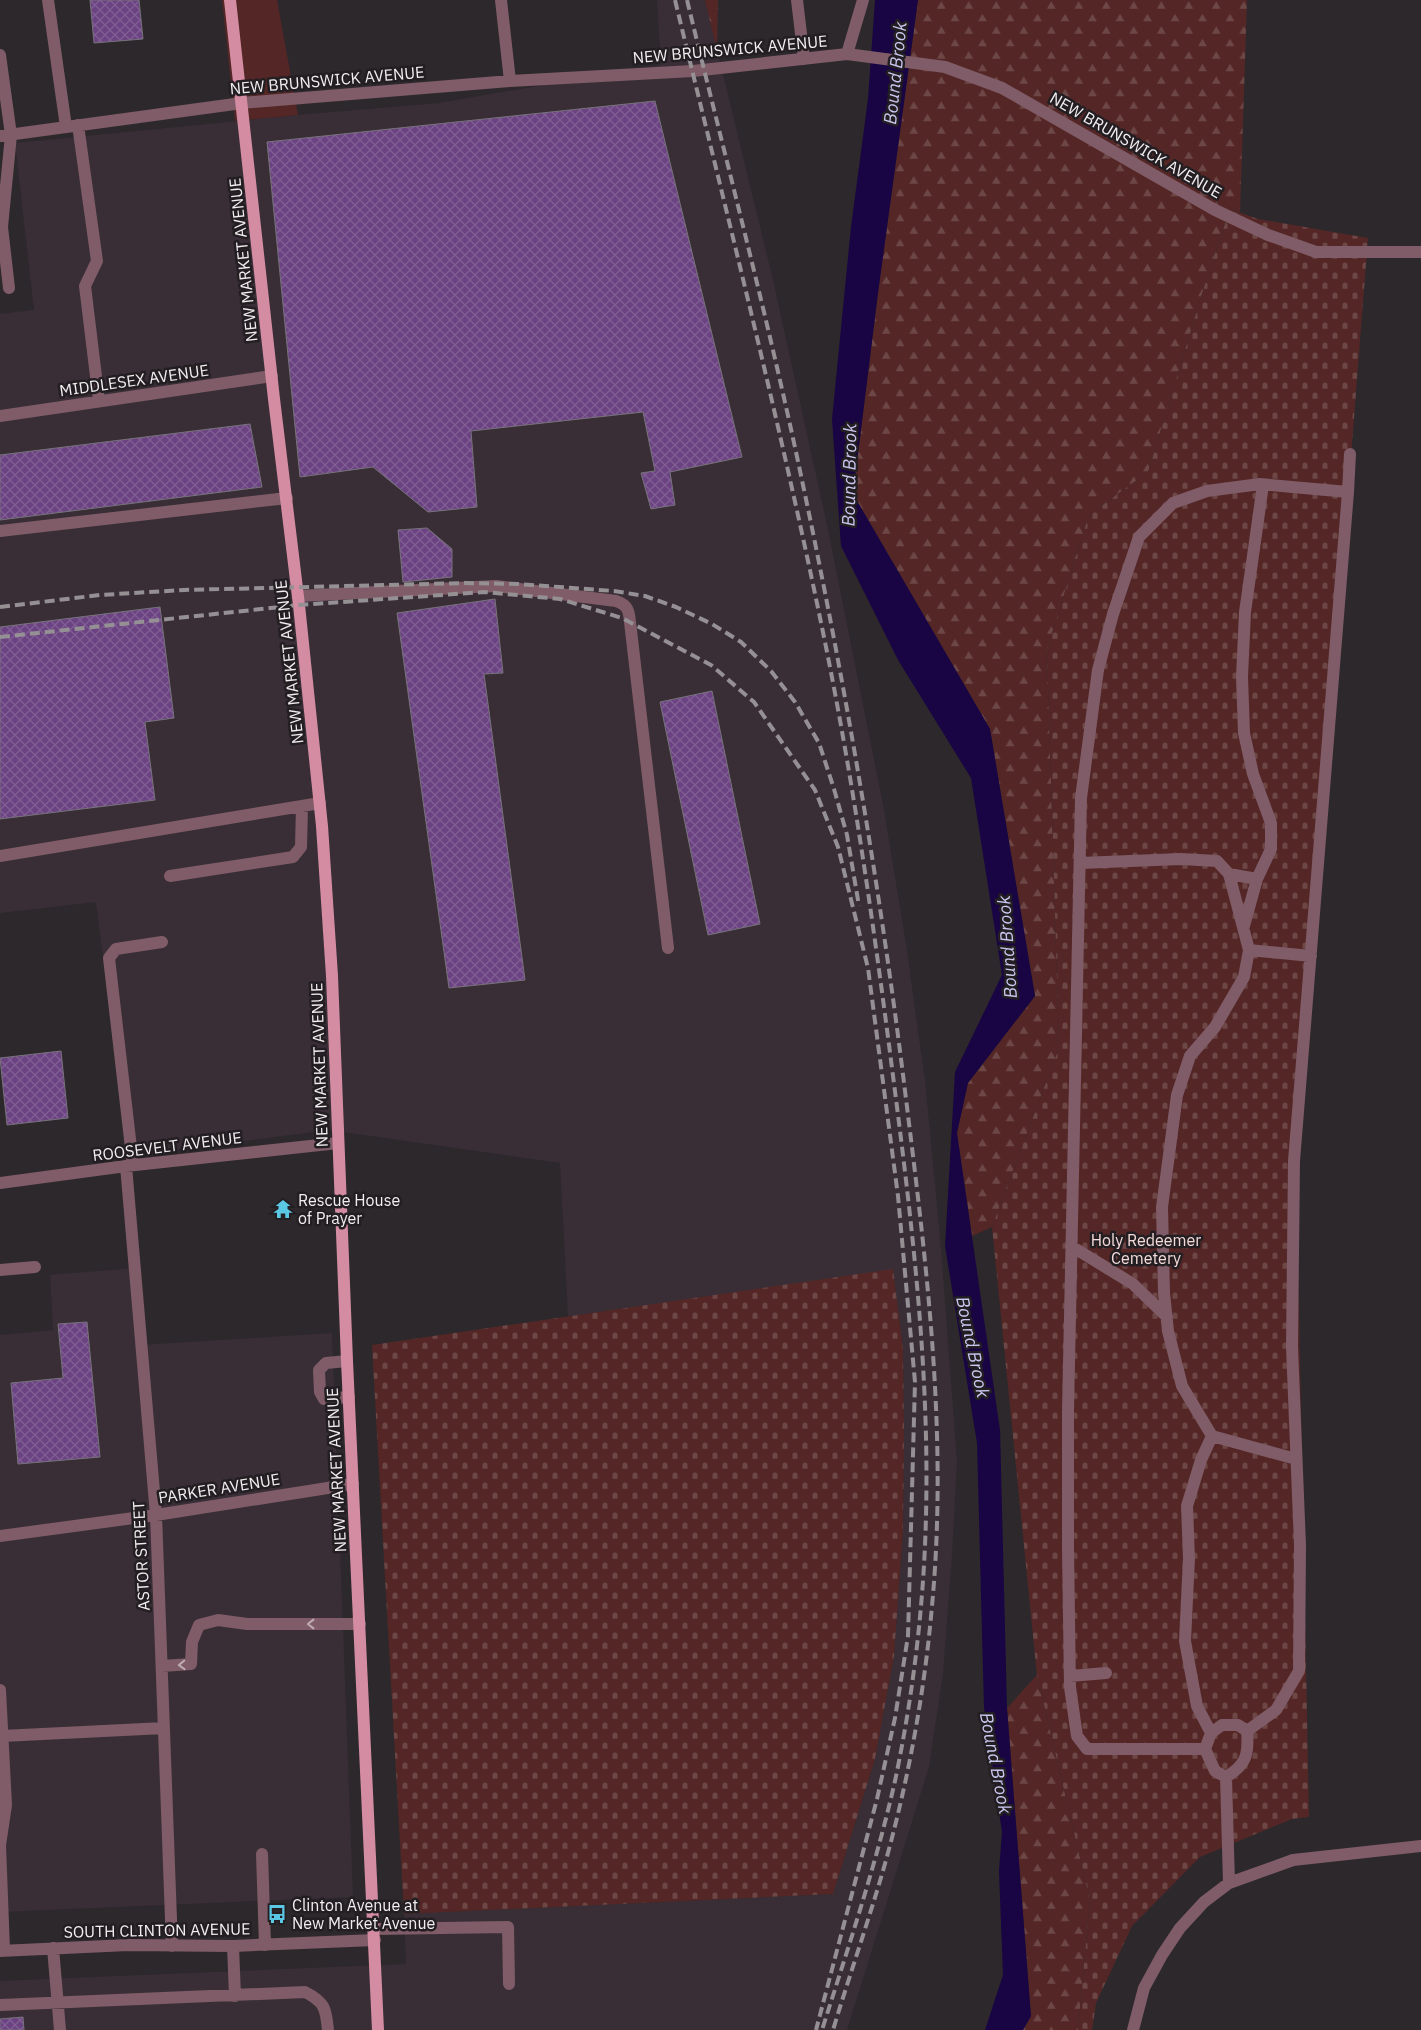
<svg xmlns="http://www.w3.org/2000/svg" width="1421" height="2030" font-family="'IBM Plex Sans',sans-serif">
	<defs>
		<pattern id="forest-firs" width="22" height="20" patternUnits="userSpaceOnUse" patternTransform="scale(1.25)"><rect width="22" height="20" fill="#542726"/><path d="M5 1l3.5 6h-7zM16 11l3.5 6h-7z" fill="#6d4746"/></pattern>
		<pattern id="cemetery-stones" width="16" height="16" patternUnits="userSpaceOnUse" patternTransform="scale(1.25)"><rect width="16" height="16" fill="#542726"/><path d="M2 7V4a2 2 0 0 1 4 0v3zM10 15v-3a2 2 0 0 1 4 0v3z" fill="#6d4746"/></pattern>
		<pattern id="building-cross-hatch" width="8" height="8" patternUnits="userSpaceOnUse" patternTransform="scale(1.25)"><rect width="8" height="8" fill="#6b4382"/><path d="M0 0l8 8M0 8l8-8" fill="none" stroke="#815e94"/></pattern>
	</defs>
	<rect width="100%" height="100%" fill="#2d282c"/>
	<path fill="#392e36" d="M657,0H705L773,280L827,525L883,804L906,944L925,1081L941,1248L957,1462L952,1554L943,1674L929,1767L847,2030H0V1981L406,1964L404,1914L833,1894L875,1759L894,1656L903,1530L904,1433L903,1349L893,1270L568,1317L560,1163L329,1130L128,1156L96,902L0,913V314L34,310L15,143L298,115L439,103L661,65Z
		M136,1268L142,1345L332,1333L353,1897L0,1912V1335L53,1330L50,1275Z"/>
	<path fill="#542726" d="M222,0H277L298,115L235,121Z"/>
	<path fill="url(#forest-firs)" d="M705,0H718L717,51Z
		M918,0H1247L1240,212L1230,209L1206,281L1148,472L1089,515L1047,649L1059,1048L992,1227L972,1236L957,1133L968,1083L1035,996L990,729L853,494L878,293Z
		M1037,1675L1090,1900L1078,2030H1023L1031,2016L1007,1708Z"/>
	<path fill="url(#cemetery-stones)" d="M1230,209L1258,219L1368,238L1296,1162L1309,1817L1292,1819L1200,1857L1132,1926L1096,2003L1092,2030H1078L1090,1900L1037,1675L992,1227L1059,1048L1047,649L1089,515L1148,472L1206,281Z
		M893,1269L903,1349L904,1433L903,1530L894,1656L875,1759L833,1894L404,1914L372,1345Z"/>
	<path fill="#190444" d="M875,0H918L878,293L853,494L990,729L1035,996L968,1083L957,1133L1000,1430L1007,1708L1031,2016L1023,2030H985L1003,1975L999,1871L1002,1832L984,1708L977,1443L945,1246L955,1072L1002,975L971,778L898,660L841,546L832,419L851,227L868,99Z"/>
	<path fill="url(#building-cross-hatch)" stroke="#77737a" d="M90,0H139L143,39L94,43Z
		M655,101L742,457L670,472L675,505L651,509L641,473L655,471L643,412L471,431L477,507L428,512L373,467L300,477L267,142Z
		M250,424L262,487L0,520V455Z
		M427,528L452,549V577L403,582L398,530Z
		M495,599L503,673L484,674L525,980L449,988L397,613Z
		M160,607L174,718L145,722L155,800L0,819V627Z
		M712,691L760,924L708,935L660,702Z
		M61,1051L68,1118L7,1125L0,1058Z
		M87,1322L100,1457L18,1464L11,1383L63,1378L58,1324Z
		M23,2017L24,2030H0V2019Z"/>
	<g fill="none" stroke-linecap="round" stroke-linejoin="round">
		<path stroke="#7f5c67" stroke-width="12" d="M48,0L66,127
			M501,0L510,81
			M797,0L804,59
			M847,54L863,0
			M0,55L11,135L2,227L9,288
			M78,125L97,261L85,286L99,401
			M0,136L242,103L510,81L693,71L847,54L945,67L1002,88L1215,210L1268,235L1316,252H1421
			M0,416L272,376
			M0,531L287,498
			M298,596L496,586L616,601C628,605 629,611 630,622L668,948
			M0,856L302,806
			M1080,863L1181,859L1217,861L1229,874L1249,950
			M1229,874L1257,879L1244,926
			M170,876L293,857L301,847L302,806L320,803
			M1257,879L1271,849V823L1253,774L1244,733L1242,677L1245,612L1263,485
			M133,1165L109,958L116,949L162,942
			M126,1166L156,1515L172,1946
			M0,1183L126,1166L338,1143
			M1071,1246L1133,1284L1167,1317
			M0,1270L35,1267
			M347,1361L326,1363L319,1370L320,1392L324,1399L349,1397
			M1212,1436L1182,1386L1168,1331L1164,1293L1162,1207L1177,1095L1190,1056L1215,1027L1244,977L1249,950L1311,956
			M0,1536L156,1515L353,1484
			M162,1666L191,1664L192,1642L199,1625L218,1620L247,1624H360
			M1070,1676L1106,1673
			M0,1690L6,1805L0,1845L4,1950
			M1222,1725H1238L1247,1731C1249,1755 1246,1765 1226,1777L1215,1771L1205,1749L1211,1733Z
			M1247,1731L1276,1710L1299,1671L1300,1545L1292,1347L1294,1161L1348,492
			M1211,1733L1197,1706L1185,1641L1189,1558L1187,1506L1201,1460L1212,1436L1296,1459
			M2,1736L164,1728
			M1205,1749H1087L1077,1736L1070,1687L1068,1547V1411L1081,798L1098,670L1113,614L1139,537L1173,503L1207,491L1260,484L1348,492L1350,454
			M1226,1777L1229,1883
			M262,1854L265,1945
			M374,1929L508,1927L509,1984
			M233,1946L235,1996
			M53,1948L60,2030
			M0,1951L128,1945L233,1946L375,1940
			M0,2005L305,1992C325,2002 326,2009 328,2030
			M1133,2030L1144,1988L1162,1955L1180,1928L1204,1902L1229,1883L1293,1860L1421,1846"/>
		<path stroke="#d48ca3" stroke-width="12" d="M230,0L274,399L299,605L322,826L332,976L347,1361L378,2030"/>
		<path stroke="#959093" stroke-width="4" stroke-dasharray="10 5" stroke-linecap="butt" d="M675,0C727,215 782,430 826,647C854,786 874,928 892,1068C915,1246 937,1426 921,1606C916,1664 907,1724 895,1781C876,1865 848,1948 822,2030
			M687,0C726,161 769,322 803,485C846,688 881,893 906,1099C927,1268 948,1436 932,1606C924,1698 906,1793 880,1881C865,1931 848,1980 833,2030
			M0,607L100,595L184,590L465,583L518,584L614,591L645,596L676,607L712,624L741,642L771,671L795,702L819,743L834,789L847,835L859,906
			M0,637L299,605L484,592L560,599L622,618L711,665L754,702L815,790L838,847L868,968L898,1196L915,1382L908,1636L895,1718L877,1799L816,2030"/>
	</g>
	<defs><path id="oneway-chevron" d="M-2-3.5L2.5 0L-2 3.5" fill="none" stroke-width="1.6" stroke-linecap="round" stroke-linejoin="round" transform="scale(1.25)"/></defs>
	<g stroke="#beacb2">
		<use href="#oneway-chevron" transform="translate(311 1624) rotate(180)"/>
		<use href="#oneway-chevron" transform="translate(182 1665) rotate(178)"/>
	</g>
	<defs>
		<g id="temple-bare" transform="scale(1.5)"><path d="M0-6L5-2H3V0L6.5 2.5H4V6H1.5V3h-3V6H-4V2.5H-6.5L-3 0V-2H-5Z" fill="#5ac8e5" stroke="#231e22" stroke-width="2.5" paint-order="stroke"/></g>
		<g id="bus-bare" transform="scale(1.5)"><path d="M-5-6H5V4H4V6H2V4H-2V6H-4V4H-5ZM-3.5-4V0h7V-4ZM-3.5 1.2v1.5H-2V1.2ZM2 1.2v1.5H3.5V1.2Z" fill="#5ac8e5" stroke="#231e22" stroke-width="2.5" paint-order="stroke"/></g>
	</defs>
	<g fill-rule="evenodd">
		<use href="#temple-bare" x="283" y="1209"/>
		<use href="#bus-bare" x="277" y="1914"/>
	</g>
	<g text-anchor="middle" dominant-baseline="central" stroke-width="5" stroke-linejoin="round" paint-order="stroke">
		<g font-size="16" fill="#f2eef0" stroke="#231e22">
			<text transform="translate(730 49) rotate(-5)">NEW BRUNSWICK AVENUE</text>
			<text transform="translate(327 80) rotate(-5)">NEW BRUNSWICK AVENUE</text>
			<text transform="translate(1136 145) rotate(30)">NEW BRUNSWICK AVENUE</text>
			<text transform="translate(243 260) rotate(-96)">NEW MARKET AVENUE</text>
			<text transform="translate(134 380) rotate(-8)">MIDDLESEX AVENUE</text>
			<text transform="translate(289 662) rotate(-96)">NEW MARKET AVENUE</text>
			<text transform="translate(319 1065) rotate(-92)">NEW MARKET AVENUE</text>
			<text transform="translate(167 1146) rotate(-7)">ROOSEVELT AVENUE</text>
			<text transform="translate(336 1470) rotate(-93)">NEW MARKET AVENUE</text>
			<text transform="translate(219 1488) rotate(-9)">PARKER AVENUE</text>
			<text transform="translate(141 1556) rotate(-93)">ASTOR STREET</text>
			<text transform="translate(157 1930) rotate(-1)">SOUTH CLINTON AVENUE</text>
		</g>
		<g font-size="16" fill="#f2eef0" stroke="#231e22" text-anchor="start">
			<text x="298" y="1200">Rescue House<tspan x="298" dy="18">of Prayer</tspan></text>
			<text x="292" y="1905">Clinton Avenue at<tspan x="292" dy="18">New Market Avenue</tspan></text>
		</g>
		<g font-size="16" fill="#f4dbd9" stroke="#231e22">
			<text x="1146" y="1240">Holy Redeemer<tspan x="1146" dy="18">Cemetery</tspan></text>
		</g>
		<g font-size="18" font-style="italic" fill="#cac8f0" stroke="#231e22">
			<text transform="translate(895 73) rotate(-84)">Bound Brook</text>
			<text transform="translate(849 475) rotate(-89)">Bound Brook</text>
			<text transform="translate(1007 947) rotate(-94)">Bound Brook</text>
			<text transform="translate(973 1347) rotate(78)">Bound Brook</text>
			<text transform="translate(996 1763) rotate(79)">Bound Brook</text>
		</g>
	</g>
</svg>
